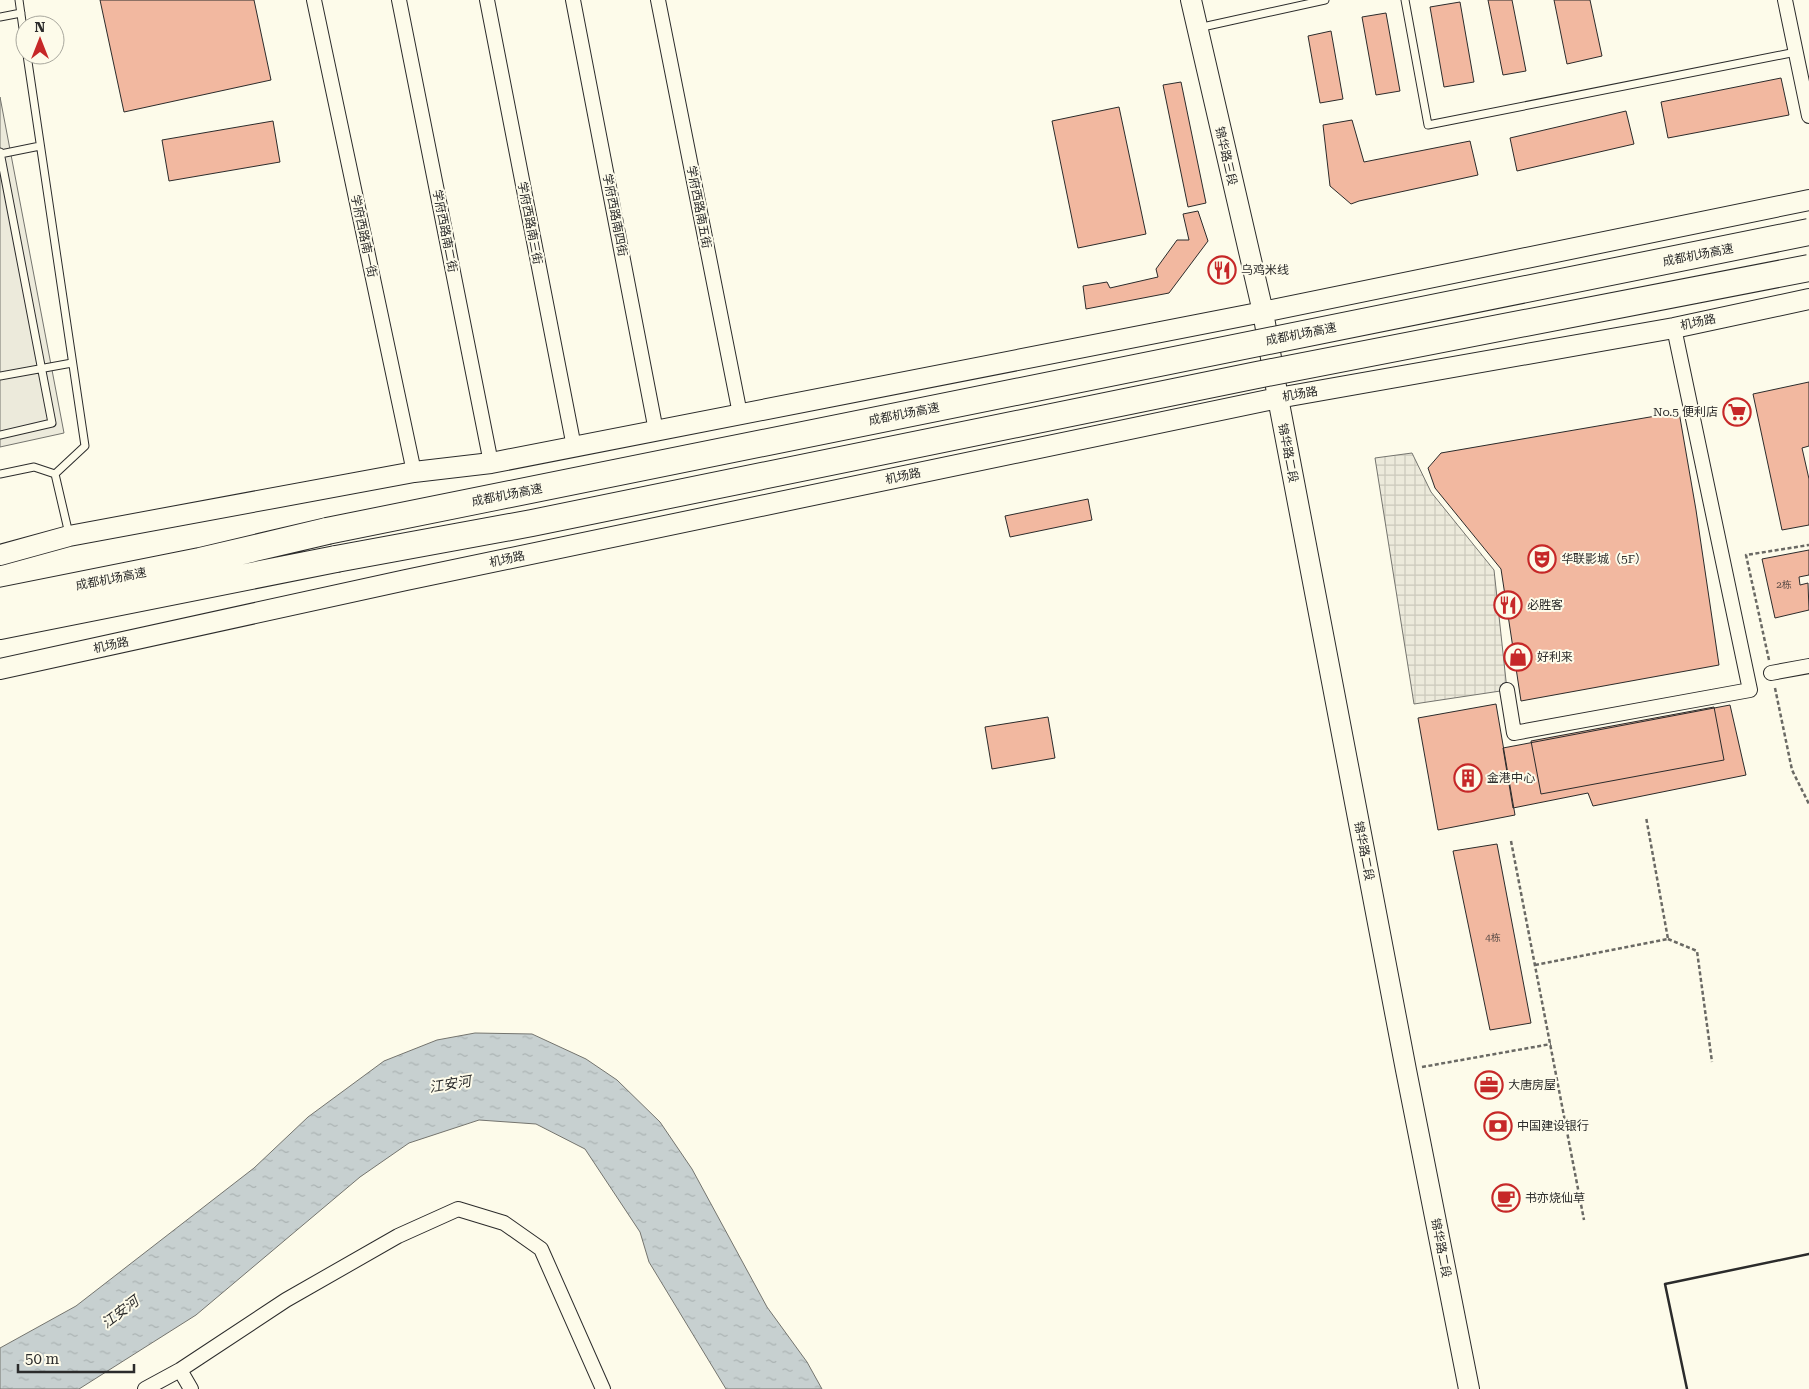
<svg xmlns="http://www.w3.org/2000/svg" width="1809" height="1389" font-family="'Roboto Serif','Noto Sans SC',serif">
	<defs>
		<pattern id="plaza-grid" width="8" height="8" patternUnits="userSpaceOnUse" patternTransform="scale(1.25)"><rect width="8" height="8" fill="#eceadb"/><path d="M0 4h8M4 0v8" fill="none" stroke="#cbc9bc"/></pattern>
		<pattern id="water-ripples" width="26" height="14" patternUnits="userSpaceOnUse" patternTransform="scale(1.25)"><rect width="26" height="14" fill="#c7d0d0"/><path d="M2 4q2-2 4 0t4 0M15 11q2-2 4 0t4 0" fill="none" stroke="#abb3b3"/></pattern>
	</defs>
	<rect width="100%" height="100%" fill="#fdfbea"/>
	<path fill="#eceadb" stroke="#74746e" d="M0,97L64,433L0,447Z"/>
	<path fill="url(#plaza-grid)" stroke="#74746e" d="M1412,453L1431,492L1494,570L1507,690L1414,704L1375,458Z"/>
	<path fill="url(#water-ripples)" stroke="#74746e" d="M475,1033L532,1034L586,1059L617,1080L660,1122L692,1169L767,1307L807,1362L822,1389H726L649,1262L640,1232L585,1149L536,1124L479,1120L409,1143L360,1177L196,1315L79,1389H0V1348L76,1306L254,1168L308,1117L384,1061L437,1040Z"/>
	<path fill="#f2b8a0" stroke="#2b2b2b" d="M100,0H254L271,80L124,112Z
		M1488,0H1512L1526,71L1503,75Z
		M1554,0H1590L1602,56L1567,64Z
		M1460,2L1474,82L1444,87L1430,7Z
		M1386,13L1400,91L1376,95L1362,17Z
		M1331,31L1343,99L1320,103L1308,36Z
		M1781,78L1789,115L1668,138L1661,102Z
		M1181,82L1206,203L1188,207L1163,85Z
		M1119,107L1146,234L1078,248L1052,121Z
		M1626,111L1634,144L1517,171L1510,138Z
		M1352,120L1364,162L1470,141L1478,175L1359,201L1351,204L1330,186L1323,125Z
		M273,121L280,162L169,181L162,140Z
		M1198,211L1208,241L1169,293L1086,309L1083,286L1107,282L1110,288L1158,277L1156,269L1177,240H1189L1183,214Z
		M1809,382V446L1802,448L1809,479V525L1782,530L1753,394Z
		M1679,412L1696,510L1719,665L1521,701L1501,569L1435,488L1428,468L1441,453Z
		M1088,499L1092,520L1010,537L1005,516Z
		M1809,550V575L1799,577L1800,585L1808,583L1809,610L1775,618L1762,559Z
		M1496,704L1515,815L1438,830L1418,718Z
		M1730,705L1746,775L1593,806L1588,793L1513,808L1503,748Z
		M1714,707L1724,760L1541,794L1531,741Z
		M1048,717L1055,758L992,769L985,727Z
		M1497,844L1531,1023L1490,1030L1453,851Z"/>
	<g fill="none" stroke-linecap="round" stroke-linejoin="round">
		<g stroke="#2b2b2b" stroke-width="9">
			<path id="lane" d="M19,0L25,43
				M1405,0L1428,125L1796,52
				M0,17L21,13
				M1198,28L1325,0
				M27,55L85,446L55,474
				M0,152L52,423L0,435
				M0,154L40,146
				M0,376L72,363
				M0,474L34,467L55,474L69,534"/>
		</g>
		<g stroke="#2b2b2b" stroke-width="16">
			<path id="street" d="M314,0L414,472
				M399,0L491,463
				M487,0L574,447
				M573,0L656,431
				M658,0L740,414
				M1785,0L1809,116
				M1771,673L1809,666
				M1507,690L1514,733L1750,690L1674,328
				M180,1370L191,1389
				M145,1389L180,1370L286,1300L398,1236L458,1209L504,1223L541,1249L603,1389"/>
		</g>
		<g stroke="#2b2b2b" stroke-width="22">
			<path id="secondary" d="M1191,0L1263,312L1278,398L1406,1070L1469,1389
				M0,555L69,536L414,472L491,463L1263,312L1809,200
				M0,669L406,580L1278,398L1674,328L1809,299"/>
		</g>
		<g stroke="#2b2b2b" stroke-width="28">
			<path id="highway" d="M0,601L200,561L327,531
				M0,626L336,559"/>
		</g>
		<path stroke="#6a6964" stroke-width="2.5" stroke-dasharray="4 2.5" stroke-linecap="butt" d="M1769,660L1746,555L1809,545
			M1775,688L1792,770L1809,804
			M1511,841L1584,1220
			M1668,939L1697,951L1712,1062
			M1535,965L1668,939L1646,817
			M1422,1067L1551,1044"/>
		<use href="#lane" stroke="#fdfbea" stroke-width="7"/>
		<use href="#street" stroke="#fdfbea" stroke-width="14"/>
		<use href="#secondary" stroke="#fdfbea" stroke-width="20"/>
		<use href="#highway" stroke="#fdfbea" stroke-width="26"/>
		<g stroke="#2b2b2b" stroke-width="28" stroke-linecap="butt">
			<path id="highway-bridge" d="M327,531L1809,232
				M336,559L532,523L1257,375L1809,268"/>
		</g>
		<use href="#highway-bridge" stroke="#fdfbea" stroke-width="26"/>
		<path stroke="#2b2b2b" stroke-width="2.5" d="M1687,1389L1665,1284L1809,1254"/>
	</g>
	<defs>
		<g id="restaurant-ring" transform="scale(1.4375)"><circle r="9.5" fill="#fdfbea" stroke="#c62828" stroke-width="1.5"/><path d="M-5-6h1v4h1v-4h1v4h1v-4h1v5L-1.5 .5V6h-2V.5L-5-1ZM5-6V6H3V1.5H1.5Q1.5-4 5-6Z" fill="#c62828"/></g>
		<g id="supermarket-ring" transform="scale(1.4375)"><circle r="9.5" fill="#fdfbea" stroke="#c62828" stroke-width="1.5"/><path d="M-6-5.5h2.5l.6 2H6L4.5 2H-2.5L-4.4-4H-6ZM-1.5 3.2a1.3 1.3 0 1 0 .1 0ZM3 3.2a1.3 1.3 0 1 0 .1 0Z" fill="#c62828"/></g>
		<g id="theatre-ring" transform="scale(1.4375)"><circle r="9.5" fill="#fdfbea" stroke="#c62828" stroke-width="1.5"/><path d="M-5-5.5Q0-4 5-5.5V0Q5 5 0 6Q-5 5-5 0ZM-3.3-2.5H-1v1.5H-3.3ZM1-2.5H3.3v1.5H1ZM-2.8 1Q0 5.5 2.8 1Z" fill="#c62828"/></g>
		<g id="shop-ring" transform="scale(1.4375)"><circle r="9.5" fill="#fdfbea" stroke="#c62828" stroke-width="1.5"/><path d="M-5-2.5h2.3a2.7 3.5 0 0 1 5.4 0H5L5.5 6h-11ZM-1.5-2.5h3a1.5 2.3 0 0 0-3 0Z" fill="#c62828"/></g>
		<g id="building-ring" transform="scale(1.4375)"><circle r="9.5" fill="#fdfbea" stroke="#c62828" stroke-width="1.5"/><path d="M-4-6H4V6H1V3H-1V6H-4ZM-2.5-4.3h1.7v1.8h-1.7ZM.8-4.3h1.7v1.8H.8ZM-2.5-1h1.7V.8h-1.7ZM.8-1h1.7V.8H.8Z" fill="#c62828"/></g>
		<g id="office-ring" transform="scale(1.4375)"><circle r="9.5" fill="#fdfbea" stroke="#c62828" stroke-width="1.5"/><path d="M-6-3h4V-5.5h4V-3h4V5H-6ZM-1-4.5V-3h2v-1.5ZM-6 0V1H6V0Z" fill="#c62828"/></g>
		<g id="bank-ring" transform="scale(1.4375)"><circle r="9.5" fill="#fdfbea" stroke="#c62828" stroke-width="1.5"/><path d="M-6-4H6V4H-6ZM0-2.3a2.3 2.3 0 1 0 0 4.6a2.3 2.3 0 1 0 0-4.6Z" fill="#c62828"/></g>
		<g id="cafe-ring" transform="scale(1.4375)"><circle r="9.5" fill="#fdfbea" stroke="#c62828" stroke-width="1.5"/><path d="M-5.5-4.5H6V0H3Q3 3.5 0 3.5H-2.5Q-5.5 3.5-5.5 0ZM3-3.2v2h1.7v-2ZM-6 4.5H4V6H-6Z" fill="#c62828"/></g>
	</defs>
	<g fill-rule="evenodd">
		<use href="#restaurant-ring" x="1222" y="270"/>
		<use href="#supermarket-ring" x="1737" y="412"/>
		<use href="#theatre-ring" x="1542" y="559"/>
		<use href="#restaurant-ring" x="1508" y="605"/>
		<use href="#shop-ring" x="1518" y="657"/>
		<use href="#building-ring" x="1468" y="778"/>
		<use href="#office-ring" x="1489" y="1085"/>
		<use href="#bank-ring" x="1498" y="1126"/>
		<use href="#cafe-ring" x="1506" y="1198"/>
	</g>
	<g text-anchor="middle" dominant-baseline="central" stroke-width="4" stroke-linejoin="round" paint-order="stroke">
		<g font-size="10" fill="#5d4e48">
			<text x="1784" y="584">2栋</text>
			<text x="1493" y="937">4栋</text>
		</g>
		<g font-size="12" fill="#2b2b2b" stroke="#fdfbea">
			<text transform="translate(1226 156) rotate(77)">锦华路三段</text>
			<text transform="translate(699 207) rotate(79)">学府西路南五街</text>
			<text transform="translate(615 215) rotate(79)">学府西路南四街</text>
			<text transform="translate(530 223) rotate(79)">学府西路南三街</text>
			<text transform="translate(445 231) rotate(79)">学府西路南二街</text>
			<text transform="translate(364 236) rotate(78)">学府西路南一街</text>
			<text transform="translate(1698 255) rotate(-11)">成都机场高速</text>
			<text transform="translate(1698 322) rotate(-12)">机场路</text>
			<text transform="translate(1301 334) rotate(-11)">成都机场高速</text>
			<text transform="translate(1300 394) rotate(-10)">机场路</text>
			<text transform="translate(904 414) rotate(-11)">成都机场高速</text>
			<text transform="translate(1288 453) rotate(79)">锦华路二段</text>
			<text transform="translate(903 476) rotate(-12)">机场路</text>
			<text transform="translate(507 495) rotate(-11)">成都机场高速</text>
			<text transform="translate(507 559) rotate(-12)">机场路</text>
			<text transform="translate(111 579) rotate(-11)">成都机场高速</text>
			<text transform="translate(111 645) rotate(-12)">机场路</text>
			<text transform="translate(1364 851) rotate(79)">锦华路二段</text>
			<text transform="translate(1441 1248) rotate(79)">锦华路二段</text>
		</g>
		<g font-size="12" fill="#2b2b2b" stroke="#fdfbea" text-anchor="start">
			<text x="1241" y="270">乌鸡米线</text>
			<text x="1718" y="412" text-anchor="end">No.5 便利店</text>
			<text x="1561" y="559">华联影城（5F）</text>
			<text x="1527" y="605">必胜客</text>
			<text x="1537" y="657">好利来</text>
			<text x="1487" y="778">金港中心</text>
			<text x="1508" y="1085">大唐房屋</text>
			<text x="1517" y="1126">中国建设银行</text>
			<text x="1525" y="1198">书亦烧仙草</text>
		</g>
		<g font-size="14" font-style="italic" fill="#2b2b2b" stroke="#fdfbea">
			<text transform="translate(450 1084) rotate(-9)">江安河</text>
			<text transform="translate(120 1312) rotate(-37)">江安河</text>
		</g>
	</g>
	<g transform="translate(40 40)"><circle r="24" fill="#fdfbea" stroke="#a9a89e"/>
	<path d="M0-4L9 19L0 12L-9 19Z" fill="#c62828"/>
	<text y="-8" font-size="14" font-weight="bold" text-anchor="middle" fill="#2b2b2b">N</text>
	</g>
	<path d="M18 1364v8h116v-8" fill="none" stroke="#2b2b2b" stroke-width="2.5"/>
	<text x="25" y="1364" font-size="15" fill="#2b2b2b" stroke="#fdfbea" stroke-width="4" paint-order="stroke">50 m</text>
</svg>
